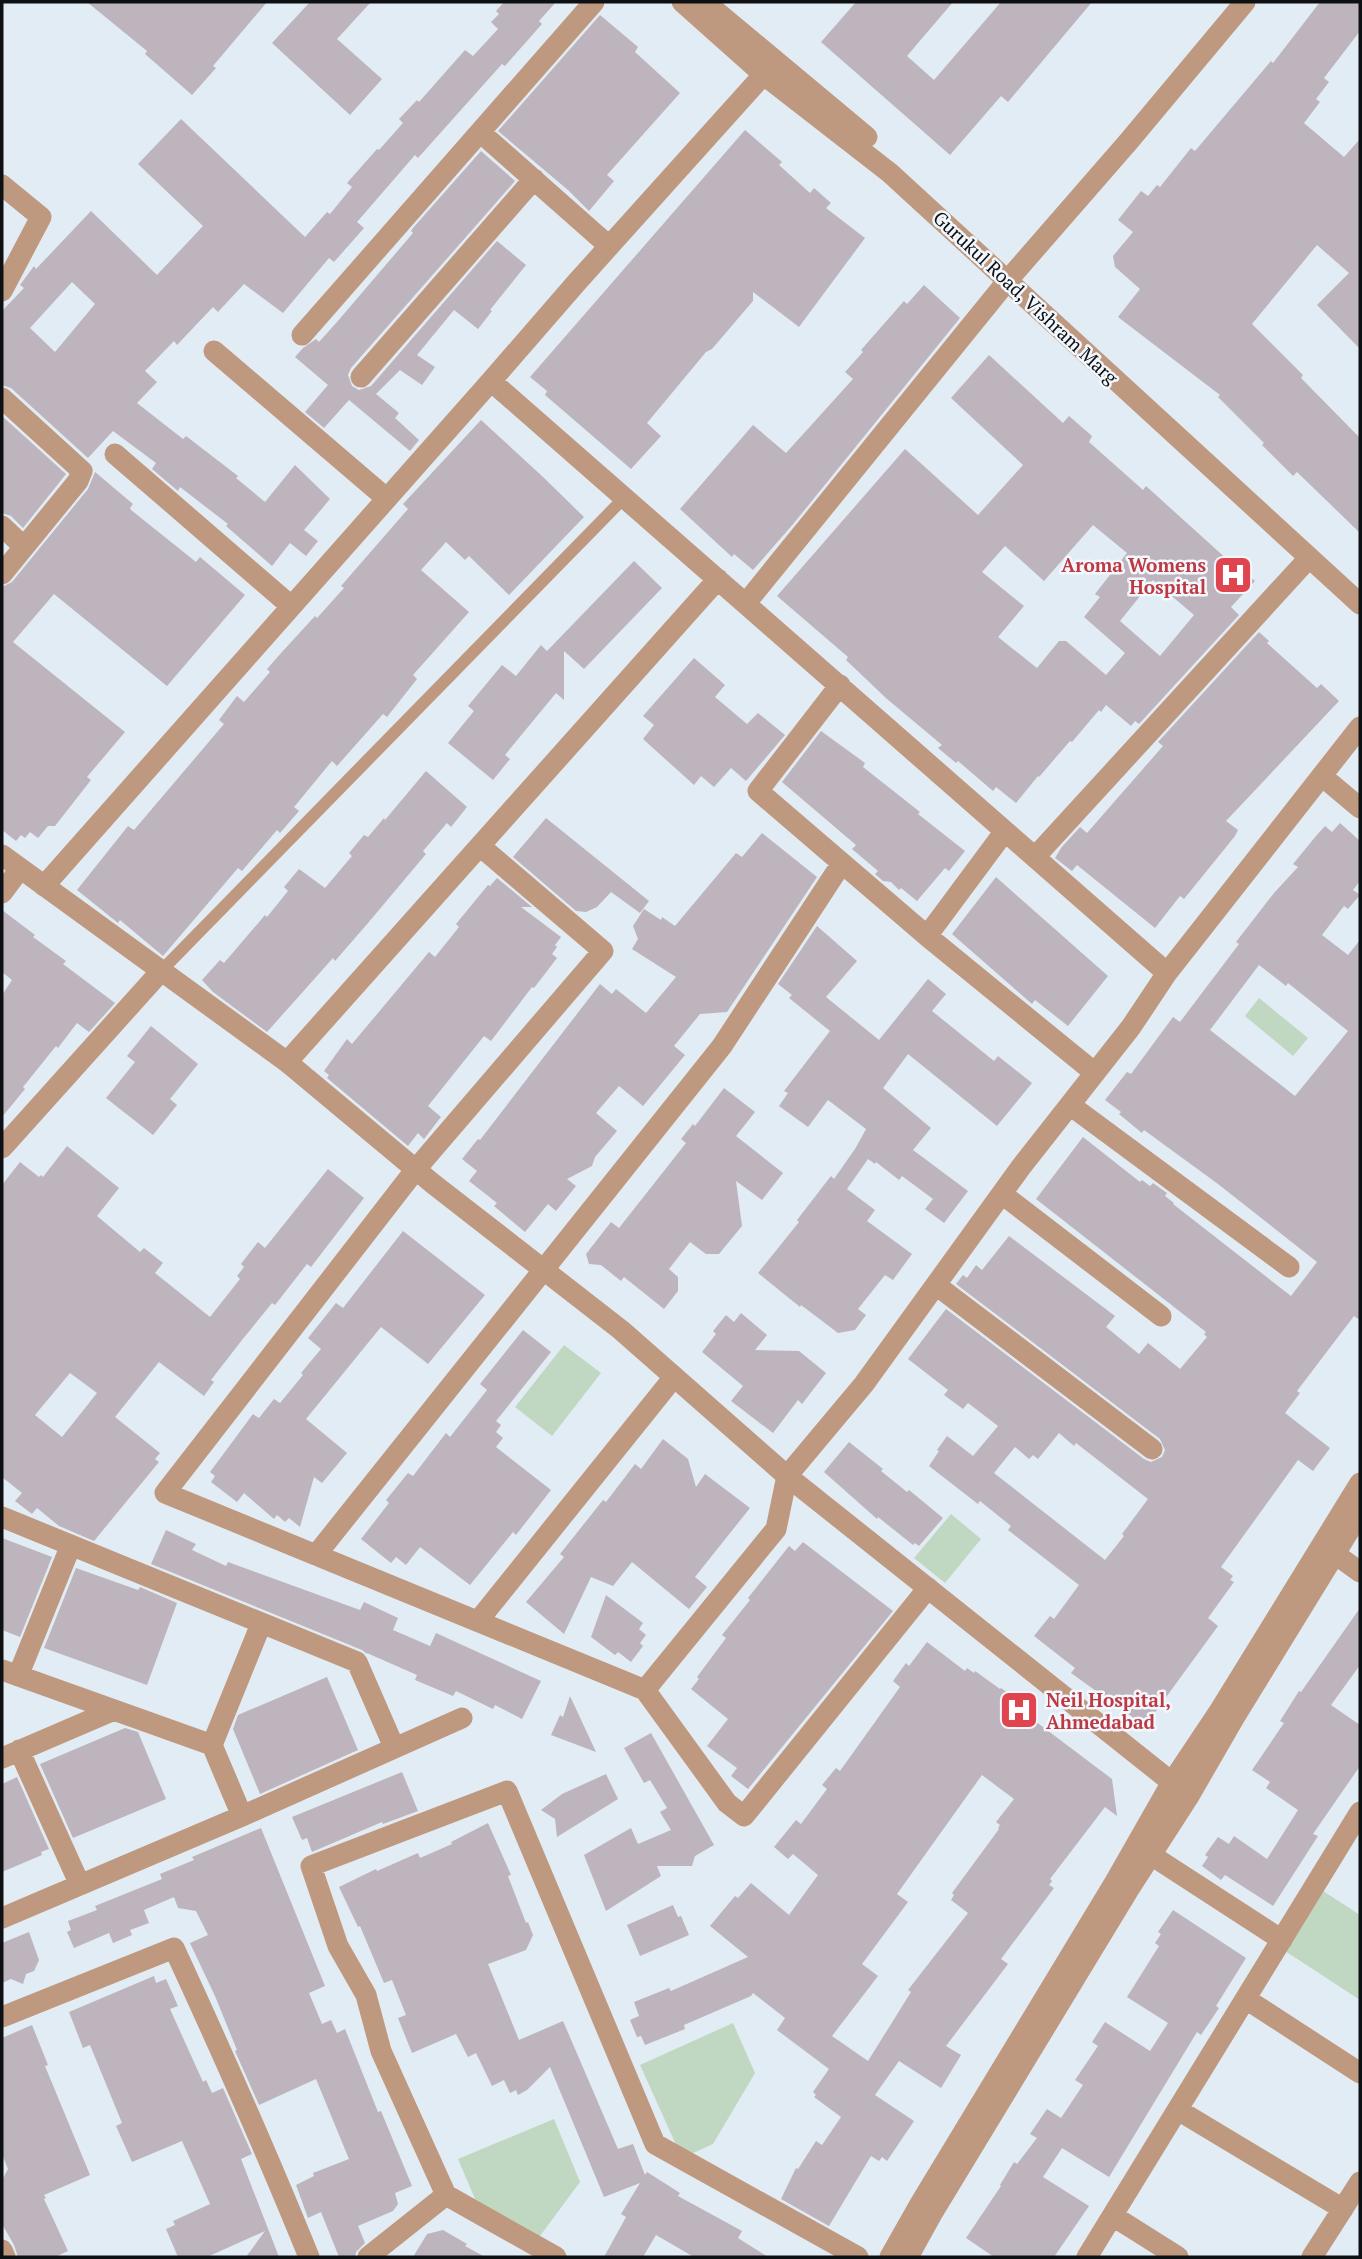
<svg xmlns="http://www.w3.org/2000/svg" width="1362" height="2259" font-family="'PT Serif',serif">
	<rect width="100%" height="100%" fill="#e2ecf4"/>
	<path fill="#c0d8c1" d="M1259,998L1308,1038L1293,1056L1245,1016Z
		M564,1345L601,1373L552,1436L515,1407Z
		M951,1514L981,1539L945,1583L914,1558Z
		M1323,1891L1360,1915V2000L1285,1951Z
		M733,2023L755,2073L713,2144L682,2158L640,2065Z
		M554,2119L580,2182L537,2240L475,2199L458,2159Z"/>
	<path fill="#bdb4bd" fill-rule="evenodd" d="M87,2H267L213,66L216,68L192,95L145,54L147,51Z
		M310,2H371L337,39L382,79L350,115L272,43Z
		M504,2H556L539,21L542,24L505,66L502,64L418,158L415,155L357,222L364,228L334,262L329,258L283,313L244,284L218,312L213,307L177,345L174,341L145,371L157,382L137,403L183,439L186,436L238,476L236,478L265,502L295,465L330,499L304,530L318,541L306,556L290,543L272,566L226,526L228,524L180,487L178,491L152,469L156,463L113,431L88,458L11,388L2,385V311L24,288L20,285L34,266L36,269L91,211L157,275L203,226L138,164L181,119L305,237L327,212L330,214L352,187L347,183L377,149L379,150L403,123L399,119L417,100L419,102L465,50L473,56L498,29L491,22L499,14L496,11ZM72,282L95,304L55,352L30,328Z
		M856,2H953L907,56L934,80L1001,2H1092L1008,102L1001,96L950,155L821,42Z
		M1320,2H1360V31L1324,78L1329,82L1316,99L1320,102L1304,123L1344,157L1360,139V349L1317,305L1349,273L1317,245L1252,324L1303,375L1301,378L1360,438V533L1297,472L1293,476L1262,445L1264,443L1218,397L1220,395L1118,317L1140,289L1115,267L1113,256L1133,232L1118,220L1141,191L1148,196L1157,185L1160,187L1191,148L1195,151L1271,61L1273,63Z
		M600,15L638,47L635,52L680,93L607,175L614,181L589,211L568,190L498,131Z
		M745,130L782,162L779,165L810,193L814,188L831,203L826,208L865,238L799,327L753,292V301L712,349L706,352L647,423L661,436L631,469L545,395L547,391L530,377Z
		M481,151L515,181L351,368L348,375L352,386L359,390L371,386L497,241L526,265L490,310L492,311L478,329L454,310L417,355L435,367L422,385L400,370L376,394L399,413L395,418L419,440L410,451L349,400L324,428L305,412L328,385L295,357L303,348L316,339L319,342L337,322L413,233L411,231L413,228Z
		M924,285L960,318L794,523L753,570L734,554L732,557L680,509L753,425L786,453L853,379L845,372L863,352L861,350L904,301L907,304Z
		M989,355L1063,423L1069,416L1092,436L1089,442L1143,490L1146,486L1230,562L1231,560L1255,581L1231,607L1239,615L1139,724L1135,721L1131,726L1106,705L1101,712L1099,710L1072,742L1070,741L1039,777L1038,776L1016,803L996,787L993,791L958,761L956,763L938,748L942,745L887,699L846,660L848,657L777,596L905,449L978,515L1023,465L951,398ZM1093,525L1127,553L1095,594L1100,597L1084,617L1125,653L1106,675L1066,641H1059L1037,668L998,637L1024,606L982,572L1005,546L1044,581ZM1153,580L1194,615L1160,656L1120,621Z
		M2,416L66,474L23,528L11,516L2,513Z
		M481,420L542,476L584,517L509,595L469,556L465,560L446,542L421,570L469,612L413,675L417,679L387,717L383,714L337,766L332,761L294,807L299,811L280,833L277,830L242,871L238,868L163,956L120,920L118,923L77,890L128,826L134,830L224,724L219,720L237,696L244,702L270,672L267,669L282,652L315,616L317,618L344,588L341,586L408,509L403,504Z
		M95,472L133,504L130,508L131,510L196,562L200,557L245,595L167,686L54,594L13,642L125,732L87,777L91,780L55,826H48L38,838L30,832L25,838L21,835L16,841L2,830V587L12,582L88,489Z
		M634,561L662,588L584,669L564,651V700L556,693L505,755L510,759L493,780L448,743L474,711L468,706L502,665L516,676L541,645L547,651Z
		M1259,632L1269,641L1267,643L1317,688L1321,684L1339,701L1226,821L1238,830L1235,836L1184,899L1180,896L1155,928L1077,865L1072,871L1055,858L1061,848L1080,827L1087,833L1163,746L1158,742Z
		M694,658L725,685L715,697L747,724L758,713L785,735L746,781L731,768L714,787L701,776L694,785L643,739L654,725L643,716Z
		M821,731L865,763L863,767L920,812L918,814L965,851L949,871L945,868L917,901L901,888L899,890L891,882L883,881L875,874L878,871L852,849L856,845L782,782Z
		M426,771L467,807L451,827L447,823L423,851L426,854L368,923L335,961L333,958L267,1032L213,992L202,980L220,960L224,963L265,915L267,917L288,891L284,887L299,869L325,888L352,856L349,853L364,835L368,837L384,818L385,820Z
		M546,818L649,901L640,913L611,892L597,907L586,912L576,911L513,857Z
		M1340,823L1360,841V881L1353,890L1360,895L1348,909L1344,906L1322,935L1348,955L1360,940V1320L1354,1316L1297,1391L1300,1393L1285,1413L1330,1448L1313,1471L1298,1460L1221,1567L1233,1576L1230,1580L1234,1582L1208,1618L1218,1626L1145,1726L1071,1673L1075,1668L1034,1636L1050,1616L1054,1619L1079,1585L1008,1530L1011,1526L980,1501L978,1504L929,1466L939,1451L937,1450L947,1436L973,1456L998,1426L968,1403L963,1409L944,1395L948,1390L908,1359L946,1309L1144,1459L1151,1462L1162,1457L1165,1450L1160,1439L956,1284L963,1275L967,1278L976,1265L982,1270L1009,1236L1115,1316L1106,1327L1139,1354L1148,1343L1180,1369L1207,1337L1204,1334L1206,1332L1036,1199L1083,1137L1140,1182L1142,1180L1150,1186L1153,1183L1167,1193L1165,1196L1174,1203L1173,1204L1291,1296L1317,1262L1218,1184L1144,1130L1142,1133L1119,1114L1121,1112L1105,1100L1127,1072L1131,1074L1173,1017L1180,1022L1239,944L1236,942L1274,893L1298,867L1293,864L1316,836L1325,826L1332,832ZM1259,965L1286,986L1288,983L1348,1031L1295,1096L1210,1030ZM1059,1433L1074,1446L1076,1443L1148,1499L1122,1534L1124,1536L1105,1560L994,1473L1015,1447L1029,1459L1033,1455L1038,1459Z
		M762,833L817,877L727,1012L700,1014L674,1046L685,1055L643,1106L619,1086L596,1113L617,1131L595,1157L592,1166L567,1179L576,1186L556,1211L548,1204L525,1232L494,1206L497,1203L469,1181L477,1171L462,1159L478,1139L480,1140L600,984L612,994L616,989L646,1013L676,977L632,949L638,939L633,926L644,909L661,920L662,917L675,926L736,853L742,857Z
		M996,877L1108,976L1068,1026L1035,1000L1032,1004L952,934Z
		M497,878L532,907H521L561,937L555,945L557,947L552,954L557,958L534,988L532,987L491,1041L484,1036L428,1106L441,1117L424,1139L418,1133L408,1146L327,1078L329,1075L324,1071L347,1039L352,1044L429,952L435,957L459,927L456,924L488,885L490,886Z
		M2,910L35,935L33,937L66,961L63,964L115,1003L89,1032L77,1023L58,1048L56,1046L23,1087L25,1089L2,1117V995L12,980L2,972Z
		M817,926L857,961L826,997L879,1040L928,979L946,994L932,1011L994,1061L998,1056L1032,1083L997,1126L908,1054L883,1088L931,1128L913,1150L968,1191L944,1223L925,1209L933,1199L902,1176L899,1180L876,1162L875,1164L868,1159L847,1189L875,1210L867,1221L912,1254L893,1280L885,1275L858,1309L866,1315L855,1330L838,1333L801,1305L800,1307L758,1273L799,1222L797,1220L831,1176L834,1179L855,1149L866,1129L828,1100L808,1127L779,1106L788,1093L784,1091L830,1031L789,998L792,995L778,984Z
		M151,1026L198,1064L170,1099L177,1105L153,1135L106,1098L135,1062L127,1056Z
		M724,1088L755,1112L736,1136L783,1173L762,1200L736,1181L742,1226L719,1254H706L690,1242L669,1269L678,1277V1291L664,1309L624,1277L621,1281L601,1265L589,1264L586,1254L611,1222L619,1228L686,1143L681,1139L693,1124L695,1126Z
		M67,1146L119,1188L97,1216L140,1252L144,1248L163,1263L155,1273L210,1317L240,1279L237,1276L244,1267L241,1264L258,1242L265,1248L328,1169L364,1198L311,1267L307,1264L275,1305L272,1303L242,1340L211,1380L214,1382L204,1396L159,1362L115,1417L160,1453L155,1459L159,1462L94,1541L59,1526L37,1508L32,1514L15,1501L22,1493L2,1477V1185L20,1162L39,1177L41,1175L43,1177ZM70,1373L97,1393L62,1437L35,1415Z
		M403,1231L485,1295L428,1364L381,1327L306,1419L347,1453L322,1483L314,1477L300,1527L289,1518L285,1522L277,1515L274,1519L244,1493L237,1502L211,1482L215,1476L210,1472L253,1414L259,1418L274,1399L280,1403L303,1375L301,1373L321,1349L308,1338L336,1303L343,1308Z
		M741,1313L767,1335L755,1350L799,1351L826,1373L802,1404L798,1400L773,1433L731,1401L743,1386L702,1352L716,1334L713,1331L726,1315L734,1322Z
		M523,1330L551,1352L496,1421L501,1425L496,1432L503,1438L496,1447L551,1490L516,1535L513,1532L470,1585L420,1547L406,1565L396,1557L391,1563L361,1539L389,1503L386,1500L408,1473L413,1476L446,1433L450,1437L487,1390L480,1384Z
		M663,1439L688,1459L696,1487L705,1474L750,1508L695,1577L707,1587L689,1609L632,1562L613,1586L591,1577L564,1634L526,1602L564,1557L560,1554L603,1500L606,1502L635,1464L641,1469Z
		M849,1442L883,1469L881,1471L907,1492L909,1490L943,1518L919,1546L915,1543L913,1545L878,1517L877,1519L824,1472Z
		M166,1530L196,1544L192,1550L226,1566L228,1562L360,1610L364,1602L398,1618L393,1630L430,1646L436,1633L541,1681L522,1719L495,1705L493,1709L456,1691L453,1696L415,1680L417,1675L367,1653V1654L362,1650L151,1564Z
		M2,1538L52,1557L20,1637L2,1630Z
		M803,1542L893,1611L748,1789L731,1776L737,1768L707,1746L728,1719L691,1689L699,1679L697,1677L726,1638L722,1635L750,1600L748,1598L789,1546L795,1551Z
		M76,1568L138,1590L140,1587L177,1603L147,1685L44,1648Z
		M606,1595L643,1623L639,1629L646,1635L640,1643L643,1646L631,1662L618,1652L615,1655L591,1637Z
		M1360,1608V1665L1331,1705L1360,1725V1766L1313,1834L1318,1836L1273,1906L1225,1875L1221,1880L1202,1866L1208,1857L1205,1855L1218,1837L1229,1844L1234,1836L1267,1859L1298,1810L1266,1788L1270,1782L1252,1770L1284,1723L1280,1721L1299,1691L1301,1692Z
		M927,1642L965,1671L967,1668L974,1673L975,1671L1000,1689L1001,1688L1031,1710L1027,1715L1112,1779L1117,1816L1105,1807L1050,1879L1052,1881L1049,1885L1054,1888L1001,1959L1008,1964L946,2046L961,2055L941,2088L899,2061L875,2095L914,2121L887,2161L882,2157L879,2161L871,2156L829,2226L781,2199L796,2168L798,2169L816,2141L822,2145L841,2117L814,2097L816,2095L813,2092L829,2069L777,2030L785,2018L753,1993L751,1996L684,2025L685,2029L645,2045L641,2036L637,2037L630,2020L639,2016L634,2002L669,1988L671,1991L748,1957L710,1926L735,1896L738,1898L751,1883L789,1915L818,1875L793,1854L788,1859L774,1847L796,1820L801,1824L827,1789L822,1785L836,1768L840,1771L900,1687L893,1681L906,1663L909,1666ZM982,1775L1014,1799L996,1822L1000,1825L998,1828L999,1829L952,1893L954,1895L951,1900L968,1913L908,1990L911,1992L868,2061L832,2036L878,1976L862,1964L908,1902L897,1894Z
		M327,1677L358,1750L260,1794L233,1729L238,1715Z
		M570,1696L596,1752L551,1735L560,1715L563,1717Z
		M125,1728L138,1732L166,1799L73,1838L40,1764Z
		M651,1733L714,1845L695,1856L692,1866H657L661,1876L606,1911L584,1855L631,1828L638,1844L671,1830L660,1812L667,1808L650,1780L644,1783L624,1748Z
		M402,1772L418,1811L383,1824L382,1822L312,1852L307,1838L302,1840L292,1817Z
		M606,1774L618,1799L557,1837L555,1819L541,1810L562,1794Z
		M17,1777L49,1849L41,1852L42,1855L2,1872V1784Z
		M488,1823L511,1875L508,1876L526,1923L528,1922L533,1935L526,1950L488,1964L519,2040L563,2021L618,2149L633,2144L645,2175L647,2172L680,2193L678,2196L742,2231L738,2238L768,2257H694L656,2235L643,2257H604L626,2217L621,2214L640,2183L604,2197L550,2067L527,2090L518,2095L516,2090L510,2093L504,2080L492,2086L476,2053L468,2057L456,2034L412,2053L398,2018L406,2015L392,1980L384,1983L360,1926L358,1927L339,1887L376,1869L377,1871L418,1853L420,1858L452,1844L451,1842Z
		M261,1828L325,1986L309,1993L322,2024L331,2020L337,2033L345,2029L378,2112L381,2111L412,2186L395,2193L398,2204L393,2211L358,2226L365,2243L356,2252L355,2257H339L321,2212L308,2218L296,2185L314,2176L313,2173L349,2159L316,2079L259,2105L235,2051L237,2050L215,1996L190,1943L208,1935L196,1911L178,1908L174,1897L144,1910L149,1923L130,1930L132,1935L113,1943L109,1933L74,1948L67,1932L71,1930L68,1921L97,1910L95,1906L162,1879L160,1874L194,1860L192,1857Z
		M673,1905L678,1917L681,1916L689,1935L640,1956L627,1925Z
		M1173,1910L1246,1958L1216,2006L1219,2008L1201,2035L1197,2032L1109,2177L1062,2148L1043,2177L1089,2206L1054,2257H994L966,2238L1001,2186L1000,2185L1014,2162L1017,2164L1037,2138L1030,2134L1047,2109L1061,2118L1083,2085L1075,2080L1098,2046L1092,2042L1105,2022L1150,2051L1168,2023L1127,1997L1159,1946L1155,1943L1161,1934L1158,1932Z
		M29,1932L39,1960L34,1971L26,1974L23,1984L11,1979L2,1983V1943Z
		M154,1976L156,1983L166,1979L178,2006L170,2009L203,2082L206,2080L212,2093L223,2088L252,2154L241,2159L279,2257H246L265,2231L207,2257H178L166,2229L175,2225L173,2221L210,2204L182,2141L132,2162L116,2126L122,2123L90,2045L83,2048L69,2012Z
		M32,2025L48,2065L45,2066L90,2175L44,2195L46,2198L44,2199L68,2251L55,2257H18L14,2245L2,2224V2180L8,2169L2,2154V2038Z
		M443,2230L467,2244L465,2246L485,2257H413L427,2234Z"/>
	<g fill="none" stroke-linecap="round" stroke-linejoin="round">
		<path stroke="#be987f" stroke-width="12" d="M162,970L625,497"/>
		<path stroke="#be987f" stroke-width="21" d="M480,132L609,246
			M2,185L41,217L2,291
			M302,335L594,2
			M214,351L386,498
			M361,377L534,179
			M491,381L1167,973
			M2,398L82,471L78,481L2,574
			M115,454L291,606
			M2,526L24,547
			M746,603L1008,280L1129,141L1245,2
			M840,685L758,791L927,936
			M1323,777L1360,808
			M1005,831L927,936L1095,1073
			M480,846L603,951L416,1169L165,1493L645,1690L727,1803L744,1816L928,1588
			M1035,857L1309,558
			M44,886L491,381L577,282L774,63
			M2,893L20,869
			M287,1062L718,579
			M1070,1105L1289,1267
			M2,1148L162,970
			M1002,1194L1161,1316
			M936,1285L1152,1449
			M2,1517L357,1662L394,1747
			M1335,1554L1360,1572
			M316,1555L722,1046L842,863
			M478,1621L674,1377
			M2,1670L212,1745L242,1816
			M18,1676L71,1545
			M645,1690L776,1529L787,1476L864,1384L1021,1167L1131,1027L1167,973L1360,727
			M212,1745L261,1624
			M19,1750L80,1885
			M2,1758L114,1710
			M1151,1855L1282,1940
			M2,1918L242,1816L462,1718
			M1246,1999L1360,2073
			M2,2017L174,1948C221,2050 267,2153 309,2257
			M1178,2110L1343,2209
			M1113,2216L1178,2257
			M2,2250L5,2257
			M368,2257L446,2195
			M556,2257L446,2195L381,2051L366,1995L338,1946L311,1866L507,1791L655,2144L858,2257
			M1087,2257L1360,1812
			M1312,2257L1360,2182"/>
		<path stroke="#be987f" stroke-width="21" d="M682,2L764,75L890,173L1360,604
			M705,2L867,137
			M2,855L287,1062L432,1183L621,1330L787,1476L1189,1796
			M890,2257L920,2204L1115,1882L1172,1782L1220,1710L1360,1483
			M908,2257L933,2212L1129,1889L1189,1796L1234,1718L1360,1513"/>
	</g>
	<defs>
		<g id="hospital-square" transform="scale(2.0125)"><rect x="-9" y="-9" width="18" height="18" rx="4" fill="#e0444e" stroke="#f3f8fe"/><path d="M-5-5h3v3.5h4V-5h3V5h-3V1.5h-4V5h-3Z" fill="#fff"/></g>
	</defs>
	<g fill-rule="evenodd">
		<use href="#hospital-square" x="1233" y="575"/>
		<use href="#hospital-square" x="1019" y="1710"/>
	</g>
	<g text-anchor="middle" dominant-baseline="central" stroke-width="5" stroke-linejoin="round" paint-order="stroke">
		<g font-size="19" fill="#0e1114" stroke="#f3f8fe">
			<text transform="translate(1026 297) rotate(43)">Gurukul Road, Vishram Marg</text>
		</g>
		<g font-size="19" font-weight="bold" fill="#be3a42" stroke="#f3f8fe" text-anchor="end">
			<text x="1206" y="564">Aroma Womens<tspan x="1206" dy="22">Hospital</tspan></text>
			<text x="1046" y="1699" text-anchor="start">Neil Hospital,<tspan x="1046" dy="22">Ahmedabad</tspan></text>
		</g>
	</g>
	<rect width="1362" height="2259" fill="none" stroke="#0e1114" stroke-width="7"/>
</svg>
